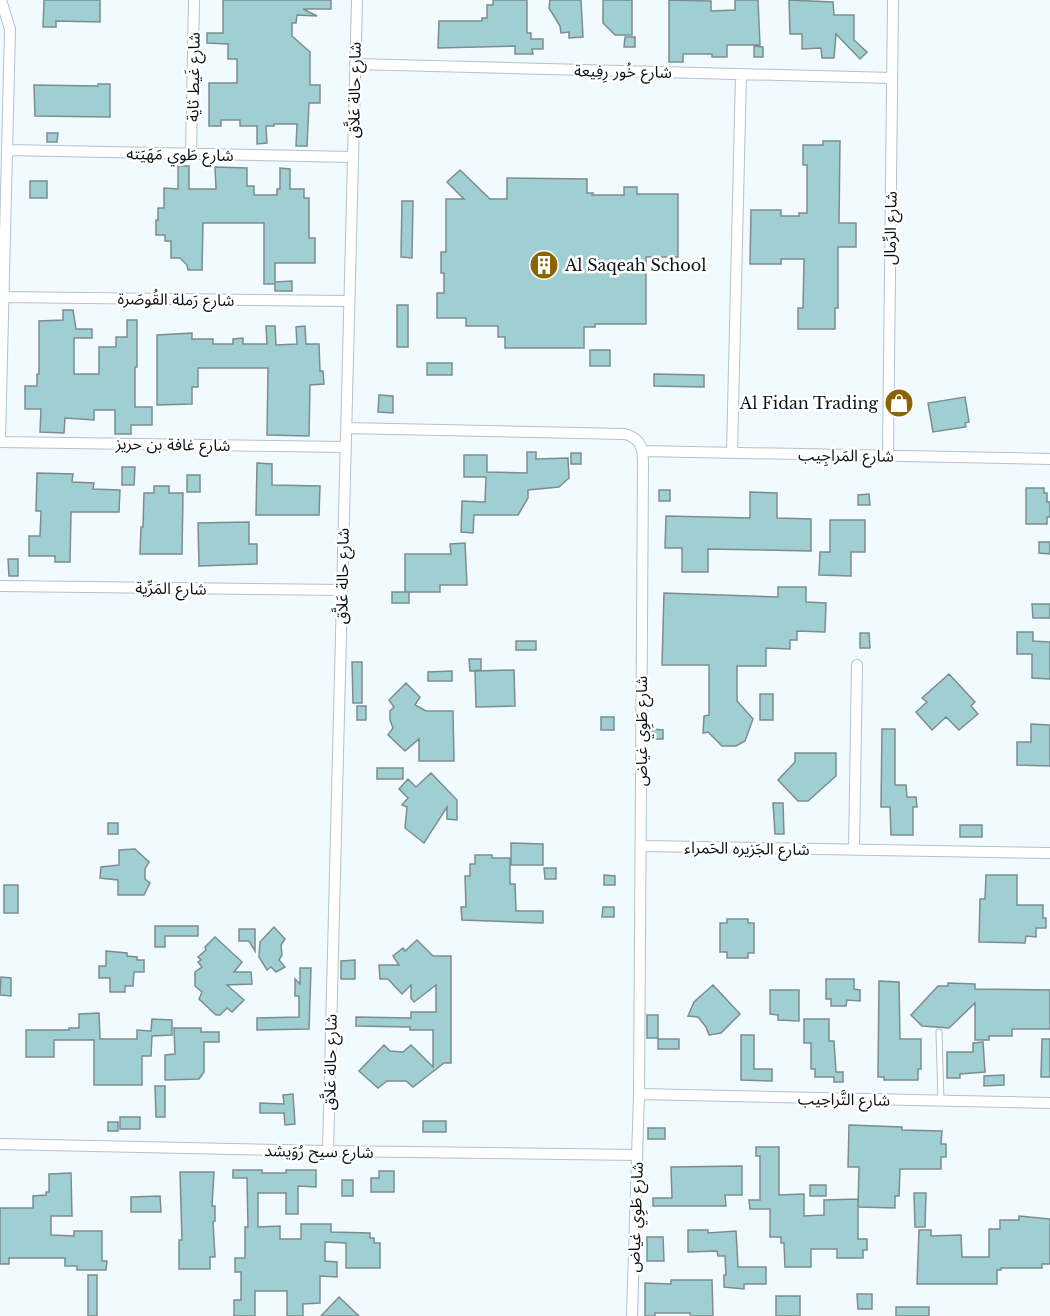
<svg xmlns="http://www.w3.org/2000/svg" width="1050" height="1316" font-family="'Libre Baskerville','Noto Sans Arabic',serif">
	<rect width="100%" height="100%" fill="#f1faff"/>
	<path fill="#a0cfd3" stroke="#7c8d8f" stroke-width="1.5" d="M44,0H100V22L56,21V27H43Z
		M223,0H331V9H303L317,16L297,15L296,23H292V36L310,52V85H320V103H309L307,146H296L297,124H274V126H266L267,143L257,144V126H240V120H221V126H209V83H237V59H228V44L207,43V33H223Z
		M493,0H527V33H531V39H543V49H532L533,54H515V46L438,48L439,21H482V18H487V5H493Z
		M550,0H581L583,37L569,38V32L561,33L560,26L549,8Z
		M603,0H632V35H615L603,23Z
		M669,0L711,1V11L735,10V0H758L760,45H727V57H712V54H683V62H669Z
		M789,0L833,2L834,15H854V40L867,52L860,59L836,34L834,58H822L821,48L802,49V34H790Z
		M625,37H635V47H624Z
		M754,46L763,47V57H754Z
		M98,84H110V117L35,116L34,85L98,86Z
		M47,133H58L57,142H47Z
		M823,141H840L839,223H856V247H838V308H835V329H798V308H803L804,259H781V264H750L751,210H781V216H799V213H807V165H803V145H823Z
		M178,166H189V189H216L215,167L247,168V186H254V195H277V189H280V168L290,169V189H304V198H309V238H315V263H275V282L292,281V291H275V284H264V223H203L202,270H188L187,265L180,258H171V241H165V235H156V220H158V208H164V188L178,189Z
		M460,170L490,199H507V178L587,179V193H593L592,195H624V187H637V194H678V257H646V324H595V327H584V348H505V337H498V326H466V318H437V293H444V273H441V252H446V199H464L447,182Z
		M30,181H47V198H30Z
		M402,201H413L412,258L401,257Z
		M397,305H408V347H397Z
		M63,310H73L76,329H92V338H74V374H99V347H116V337H127V320H137V367H135V407H152V425H131V434H115V410H94V420L65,418L64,433L40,432L41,409H25V386H37V374H39V321L63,320Z
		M266,326H275L276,345L297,344L296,327L305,326L306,344H319L320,371H323L324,384L310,385L309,436L267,435L268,368H198V387H192V404L157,405V335L192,333V339H213V344H233V339L243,338V344H267Z
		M590,350H610V366H590Z
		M427,363H452V375H427Z
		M654,374L704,375V387L654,386Z
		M896,391L906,392L905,414H896Z
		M379,395L393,396V413L378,412Z
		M965,397L969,422L965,423L966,427L933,432L928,403Z
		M527,452H536V459L568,458L569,478L559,487L528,490V498L518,515H474L473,533L461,532L462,501L485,502L486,477H464V455H487V472L527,473Z
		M571,453H581V464H571Z
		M257,463L272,464V485L320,486L319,515H256Z
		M122,467H135L134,485H122Z
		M37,473L73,474L72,482L94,483L93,489L120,490L119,512H71L70,562H55V556H29V536H40L41,511H36Z
		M187,475H200V492H187Z
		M154,486H169V493H183L182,554H140L141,527H143L144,493H154Z
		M1026,488H1044V493H1047V502H1050V517H1047V524H1026Z
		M659,490H670V501H659Z
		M750,492L777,493V518L811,519V551L708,549V572H682V548H665L666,516L750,518Z
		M869,494L870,505H858V495Z
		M830,520H865V552H851V576L819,575L820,552H830Z
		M249,522V544H257V564L199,566L198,523Z
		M1039,542H1050V554L1039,553Z
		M465,543L467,585H440V592H405V554H451L450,544Z
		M8,559H18V576H9Z
		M778,587H806V602L826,603L825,632L797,631V640H790V649L766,648V666H737V701L753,719L745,741L736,746H722L708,732L703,733L704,716L709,715V665H662L664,593L778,597Z
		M392,592H409V603H392Z
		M1032,604H1050V618H1033Z
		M1017,632H1033V641L1050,642V679L1032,678V654H1017Z
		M860,633H869L870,648H860Z
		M516,641H536V650H516Z
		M469,659H481V670L470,671Z
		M352,662H362V703H353Z
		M514,670L515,706L476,707L475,671Z
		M452,671V681H428V672Z
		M949,674L975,702L971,706L978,714L959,730L946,717L932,730L916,712L927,702L922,698Z
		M406,683L420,697L415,705L426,711H453L454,761H419V739L405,751L388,735L393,728L390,720V711L394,707L389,700Z
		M760,694H773V720H760Z
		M357,706H366V720H357Z
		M601,717H614V730H601Z
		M1031,724L1050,725V766L1017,765V742H1031Z
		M652,729L663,730V739H652Z
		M882,729H895V785H906L907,797H916L917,807H913V835H891L890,807H881Z
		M795,753H836V776L808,801H798L778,780L795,762Z
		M377,768H403V779H377Z
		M431,773L457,800V820L447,819V807L424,843L405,828L407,807L402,805L408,798L399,789L408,779L416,787Z
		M773,803H783L784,834H775Z
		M108,823H118V834H108Z
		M960,825H982V837H960Z
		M511,843L543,844V865H511Z
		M135,849L149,862L145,869V879L150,883L144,895H118V880L100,878L101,867L119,865V850Z
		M475,855H492V858H510V884H515L516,911H543V923L462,920L461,907H466L465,876H470V864H475Z
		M544,868H556V879H545Z
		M604,875L615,876V885H604Z
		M986,875H1017V905H1043V918H1046V928H1036V937L1026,936L1025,943L979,942L980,899H985Z
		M4,885H18V913H4Z
		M603,907H614V917H602Z
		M727,919H748V923H754V953H748V958H727V952H720V923H727Z
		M155,926H198V936H165V947H155Z
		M274,927L285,939L281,945L282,955L279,960L285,967L276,972L271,967L267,970L259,957L260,942Z
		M239,929H255V951L249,941H239Z
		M215,937L242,962L234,972H251L252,984L227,985L244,1000L232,1012L227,1008L220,1015H216L199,999L202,992L195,986V972L202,967L198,962L201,960L198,957L206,950L205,947Z
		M417,940L433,956H451V1063H444L413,1087L406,1081H387L378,1088L359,1071L384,1045L390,1051L403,1052L411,1045L433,1067V1030H410V1027L356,1026V1017L411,1018V1012H436V985L414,1002L411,998V985L402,994L388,979H380L379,965H399L393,956L403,948L405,951Z
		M106,951L127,953V956L137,957V960H144V972H134L133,986H125V992H110V978H99V966H106Z
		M355,960V979H341V961Z
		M300,968H311L309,1029L257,1030V1018L299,1017V996H295V979L300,984Z
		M1,977L11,978V996L0,995Z
		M826,979H854V989L860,990V1001L847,1000L846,1006H831V999H826Z
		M879,981L899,982L900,1039H921V1069H918V1080H884V1077H878Z
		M948,983L975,984V989L1050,990V1029H1012V1036H989V1040H975V1003L949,1028L922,1026L911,1015L938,986H948Z
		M713,985L740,1014L721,1033L709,1035L706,1027L698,1017L688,1016L694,1002Z
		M770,990H799V1021L778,1020V1015L770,1014Z
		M99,1013L100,1039H137V1030L151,1031L152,1019L172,1020V1035L152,1036L151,1056H142V1085H94V1040H54V1057H26V1030H69V1028H79V1014Z
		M647,1015H658V1038H647Z
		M804,1019H829V1041H834L836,1072H843V1082H834V1077H815V1069H811V1043H804Z
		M174,1028H201V1032H219V1042H204V1072L199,1079L165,1080V1055L175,1054Z
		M741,1035H754V1069H772V1081L741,1080Z
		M658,1039H679V1049H658Z
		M1042,1039H1050V1077H1041Z
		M983,1042L985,1072L960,1074V1078H947V1052H973V1043Z
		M1004,1075V1085L984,1086V1076Z
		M155,1086H165V1117H156Z
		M293,1094L295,1124L285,1125L284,1113H260V1103L284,1104L283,1095Z
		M120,1117H140V1129H120Z
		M423,1121H446V1132H423Z
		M108,1122H118V1131H108Z
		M849,1125L902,1127V1130L942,1131L941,1144H946V1157H941V1169H900L899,1196H895V1208L858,1207L859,1167H848Z
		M648,1128H665V1139H648Z
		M756,1147H779V1195L804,1194V1216L824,1215V1200L858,1199V1239H867V1250H863V1258H837V1249H811V1267H785L784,1243H781V1237H770V1209H750L749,1200H760V1156H756Z
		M742,1166V1195H725L726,1206H653V1198H672L671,1167Z
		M233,1170H262V1173H286V1170H316V1187L298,1186V1214H286V1193H258V1227L280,1226V1239H301V1224H331V1232L370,1233V1238H374V1243H380V1268H346V1243L325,1242V1261L337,1262V1277L320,1276V1303L303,1304V1316H287V1291H255V1316H234V1300H241V1272H235V1258H245V1227H248L247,1178H233Z
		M379,1171H394V1192H371V1178H379Z
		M180,1172H214L212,1206H215V1221L213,1222L215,1257H210V1269H179V1240H182Z
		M71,1173L72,1216H51V1235L74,1236V1231H102V1261H107L106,1270H77V1266H65V1258H9V1264H0V1208H33V1196L46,1195V1192H49V1174Z
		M342,1180H353V1196H342Z
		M810,1185H826V1196H810Z
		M914,1193H926L925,1227H915Z
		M160,1196L161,1212H131V1197Z
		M1019,1216L1050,1219V1264H1042V1268H1001V1270H997V1284H917L919,1230H931V1236L961,1235L962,1257H989V1229H1000V1220H1019Z
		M688,1230H708V1233L736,1231L738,1267H766V1284H744V1289L724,1287V1275H726L725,1256H718L717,1251L688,1252Z
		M647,1237H663L664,1261H647Z
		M88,1275H97V1316H88Z
		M671,1280H712L713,1316H690V1313H655V1316H645V1283L671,1284Z
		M857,1294H872V1309H858Z
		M776,1296H800V1316H776Z
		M339,1297L359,1316H321Z
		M896,1307H929V1316H896Z"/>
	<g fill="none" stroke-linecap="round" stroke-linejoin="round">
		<g stroke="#b4c2cb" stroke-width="7">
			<path id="lane" d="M939,1032L941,1101"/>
		</g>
		<g stroke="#b4c2cb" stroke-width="12">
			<path id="street" d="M355,64L892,78
				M7,150L352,157
				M191,154L194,0
				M3,297L349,301
				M346,428L625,434C642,439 643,449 643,464L639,1094L632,1316
				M0,440L10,29L1,0
				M0,442L346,447
				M643,451L1050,459
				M732,452L741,74
				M888,455L893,0
				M0,586L342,590
				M641,846L1050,853
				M854,850L857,665
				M639,1094L1050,1103
				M0,1144L328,1151L637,1155
				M328,1151L357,0"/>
		</g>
		<use href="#lane" stroke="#fff" stroke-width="5"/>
		<use href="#street" stroke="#fff" stroke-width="10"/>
	</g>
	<defs>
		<g id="building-disc" transform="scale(1.5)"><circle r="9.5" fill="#8b6303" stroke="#fff"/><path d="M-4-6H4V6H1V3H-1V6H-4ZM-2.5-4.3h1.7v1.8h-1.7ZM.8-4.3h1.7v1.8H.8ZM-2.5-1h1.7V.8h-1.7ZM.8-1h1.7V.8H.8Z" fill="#fff"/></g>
		<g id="shop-disc" transform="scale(1.5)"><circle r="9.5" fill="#8b6303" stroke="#fff"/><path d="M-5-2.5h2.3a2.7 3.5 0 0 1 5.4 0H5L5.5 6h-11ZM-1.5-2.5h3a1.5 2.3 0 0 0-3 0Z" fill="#fff"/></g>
	</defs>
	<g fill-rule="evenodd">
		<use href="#building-disc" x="544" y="265"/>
		<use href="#shop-disc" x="899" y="403"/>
	</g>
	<g text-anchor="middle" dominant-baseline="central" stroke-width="5" stroke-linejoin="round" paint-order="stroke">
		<g font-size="16" fill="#0c1114" stroke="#fff">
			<text transform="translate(623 71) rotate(1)">شارع خُور رِفِيعة</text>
			<text transform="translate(193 77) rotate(-89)">شارع غَيط ثاية</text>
			<text transform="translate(354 90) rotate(-89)">شارع حالة عَلاَّق</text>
			<text transform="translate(180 154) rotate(1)">شارع طَوي مَهَيَته</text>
			<text transform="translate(890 228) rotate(-89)">شارع الرِّمال</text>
			<text transform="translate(176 299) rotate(1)">شارع رَملة القُوصَرة</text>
			<text transform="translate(173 444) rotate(1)">شارع غافة بن حريز</text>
			<text transform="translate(846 455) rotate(1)">شارع المَراجِيب</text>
			<text transform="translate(342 576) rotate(-89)">شارع حالة عَلاَّق</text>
			<text transform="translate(171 588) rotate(1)">شارع المَرِّية</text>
			<text transform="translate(641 731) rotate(-90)">شارع طَوِي غياض</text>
			<text transform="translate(747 848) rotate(1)">شارع الجَزيره الحَمراء</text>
			<text transform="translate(330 1062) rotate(-89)">شارع حالة عَلاَّق</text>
			<text transform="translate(844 1099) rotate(1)">شارع التَّراحِيب</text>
			<text transform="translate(319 1151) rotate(1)">شارع سيح رُوَيشد</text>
			<text transform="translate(635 1217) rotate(-88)">شارع طَوِي غياض</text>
		</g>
		<g font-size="16" fill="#0c1114" stroke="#fff" text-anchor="start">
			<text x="565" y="265">Al Saqeah School</text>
			<text x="878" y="403" text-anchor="end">Al Fidan Trading</text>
		</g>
	</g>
</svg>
